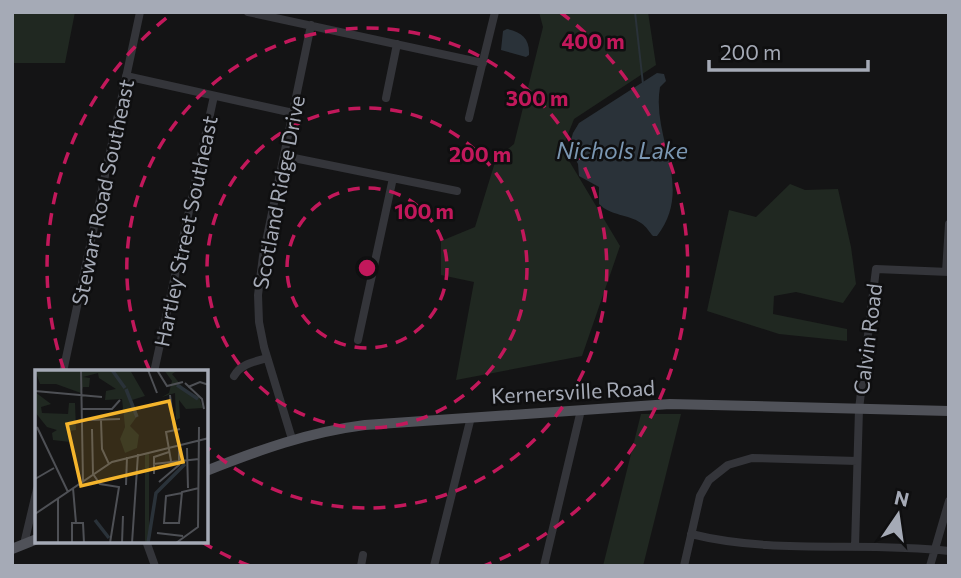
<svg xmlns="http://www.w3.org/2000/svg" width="961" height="578" font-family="Commissioner,sans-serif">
	<rect width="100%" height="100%" fill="#141415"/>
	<path fill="#202821" d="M12,12H75L65,63H12Z
		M539,12H648L656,65L574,119L562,149L620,246L582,356L456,380L474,282L441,275V241L475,227L496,159L514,144L543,27Z
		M790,184L805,190L838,189L851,247L856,284L843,303L796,292L774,296L773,314L847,329V341L779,334L707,311L729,210L756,217Z
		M641,414H681L643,566H603Z"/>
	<path fill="#2a3239" d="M507,29C522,32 530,39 529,55L526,57L501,50L503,31Z
		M657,73L664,74L666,81L660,87C651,139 695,186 657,236H653C649,232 647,227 641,223C628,214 611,216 599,204V187L579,176L578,164L569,147L573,133L579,123Z"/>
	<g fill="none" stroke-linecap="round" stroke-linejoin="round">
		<path stroke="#2a3239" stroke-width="2" d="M635,12L643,84"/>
		<path stroke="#34353a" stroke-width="8" d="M248,12L483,63
			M126,76L293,113
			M386,98L397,44
			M469,118L495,12
			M284,156L457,191
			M946,272L949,224
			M358,340L393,178
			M63,372L140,12
			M154,372L214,96
			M234,376C241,364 253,362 267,358
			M292,439L264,347L259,322L258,295L263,256L311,25
			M691,534C775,555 863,541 949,551
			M146,541L155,566
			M24,544L37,489
			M855,547L859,409L876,269L949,272
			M361,566L363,555
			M434,566L471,417
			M544,566L581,410
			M684,566L700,496L709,480L728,465L752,458L857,461
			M930,566L949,501"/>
		<path stroke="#505259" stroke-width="10" d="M206,471C259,450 309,432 365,425L670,404L949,411
			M12,549L37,539"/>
	</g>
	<g fill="none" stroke="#c2185b" stroke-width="3.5" stroke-dasharray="12 9">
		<circle cx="367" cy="268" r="80"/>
		<circle cx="367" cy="268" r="160"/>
		<path d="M150 371A240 240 0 1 1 208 448"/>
		<path d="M250 566A320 320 0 0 1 202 542M64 370A320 320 0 0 1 174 12M560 12A320 320 0 0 1 484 566"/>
	</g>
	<g text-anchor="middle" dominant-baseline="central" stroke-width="5" stroke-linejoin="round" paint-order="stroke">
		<g font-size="21" fill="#a5aab6" stroke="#0f0f10">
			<text transform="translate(102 192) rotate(-78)">Stewart Road Southeast</text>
			<text transform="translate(278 192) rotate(-79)">Scotland Ridge Drive</text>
			<text transform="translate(185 231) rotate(-78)">Hartley Street Southeast</text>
			<text transform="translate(867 339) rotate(-83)">Calvin Road</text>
			<text transform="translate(573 391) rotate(-3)">Kernersville Road</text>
		</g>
		<g font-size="23" font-style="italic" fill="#7b97b2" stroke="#0f0f10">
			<text x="622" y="150">Nichols Lake</text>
		</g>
	</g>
	<g transform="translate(35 370)">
		<rect width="173" height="173" fill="#141415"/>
		<path d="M0,0H95L110,26L97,30L103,45L95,56L104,65L102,78L90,83L85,69L90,57L87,29L70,30L71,21L81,19L64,8L63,3L48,7L55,8L54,17H48L46,23L21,14H5ZM129,0H143L137,4L150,20L164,27L168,38L151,39L144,30L145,48L141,50L140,23L127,27L134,23L137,11ZM0,22L16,34L6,37L7,43L33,44L34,33H40L41,60L35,61V72L18,70L17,63L22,60L12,57L0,42ZM114,82V173H110V83Z" fill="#202821"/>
		<path fill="none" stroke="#2a3239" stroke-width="3.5" d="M77,0L90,18M142,15L163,29M91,19L102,47M60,150L74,168M113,173L121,123L150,94"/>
		<path fill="none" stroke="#4e5055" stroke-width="2" d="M46,0L48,111M113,0L122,23M122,0L132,16L148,12M150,13L167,29L169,39M153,17L165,12L174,15M0,21L67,27M135,25L139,60M47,39H77L85,30M53,50L85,49M66,50L67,79L74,94M2,57L33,122M57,59L58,104L65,114L84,117L75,173M152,78L153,118M136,91L131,62L145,59M118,94L164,89M119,104V87L134,82M0,109L19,98M124,112L144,95V74M91,115L92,87M38,118L41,153M147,123L131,126L129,153H144L147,122L164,118M23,129V173M0,144L77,92L174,68M122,163L148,166M37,173V153H48L49,173M87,173L88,146M97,173L103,84M141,173L163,157L164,57"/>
		<path fill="#f5b52c" fill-opacity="0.15" stroke="#f5b52c" stroke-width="3.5" d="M134,31L148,92L46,116L32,54Z"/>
		<rect width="173" height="173" fill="none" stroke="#a5aab6" stroke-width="3.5"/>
	</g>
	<circle cx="367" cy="268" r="10" fill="#c2185b" stroke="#0f0f10" stroke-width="3.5"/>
	<g font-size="21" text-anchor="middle" font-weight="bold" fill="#c2185b" stroke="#0f0f10" stroke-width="5" stroke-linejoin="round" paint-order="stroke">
		<text x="593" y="49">400 m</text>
		<text x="537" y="106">300 m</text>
		<text x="480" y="162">200 m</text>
		<text x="424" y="219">100 m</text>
	</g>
	<rect width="961" height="578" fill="none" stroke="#a5aab6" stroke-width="28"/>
	<g transform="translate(898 515) rotate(13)" stroke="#0f0f10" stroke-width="5" paint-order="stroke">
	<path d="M0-5L12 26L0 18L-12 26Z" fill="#a5aab6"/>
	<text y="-10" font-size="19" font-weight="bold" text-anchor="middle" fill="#a5aab6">N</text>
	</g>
	<path d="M709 60v10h159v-10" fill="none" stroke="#a5aab6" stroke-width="3.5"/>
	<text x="720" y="60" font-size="21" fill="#a5aab6" stroke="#0f0f10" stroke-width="5" paint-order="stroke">200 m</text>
</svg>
